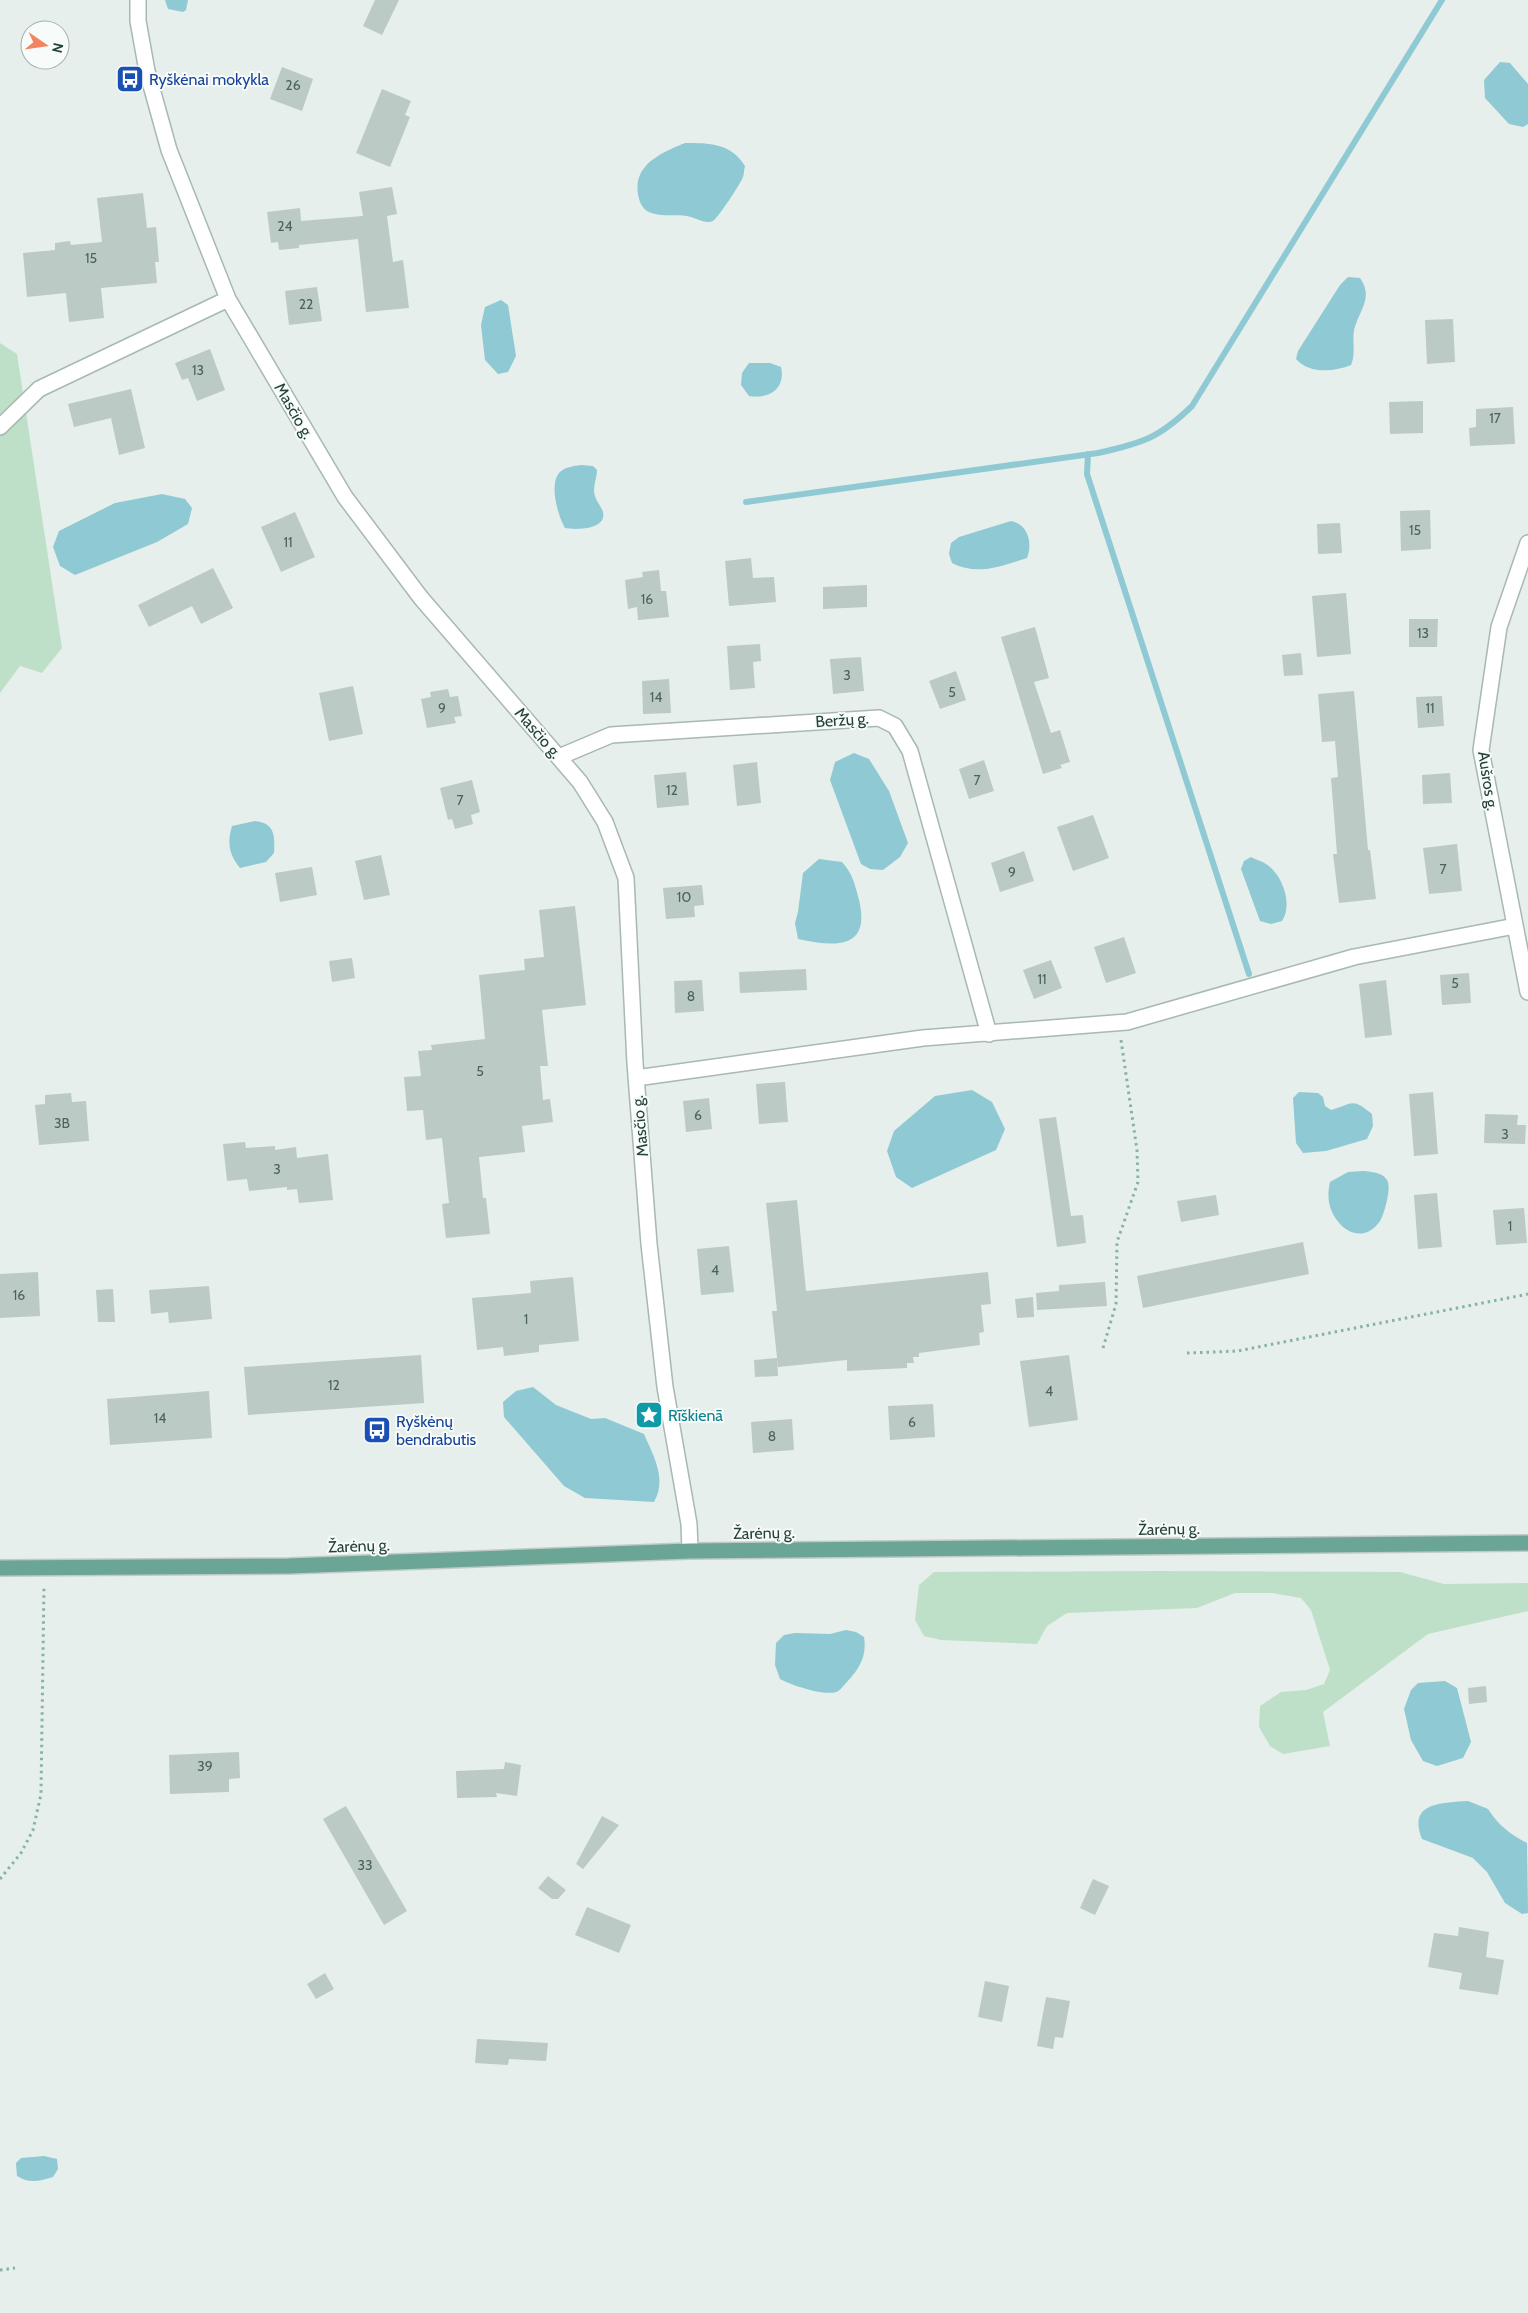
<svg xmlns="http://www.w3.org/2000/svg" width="1528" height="2313" font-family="Cabin,sans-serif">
	<rect width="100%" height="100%" fill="#e6efeb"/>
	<path fill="#bfe0c8" d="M0,343L17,354L62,648L42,673L20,666L0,693Z
		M1157,1571L1400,1572L1444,1584L1528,1583V1611L1428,1634L1323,1712L1330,1746L1283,1754L1270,1746L1259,1727L1260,1706L1281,1692L1306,1690L1324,1684L1330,1670L1311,1610L1301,1598L1272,1593H1235L1197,1608L1067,1613L1047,1626L1037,1644L941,1640L924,1636L915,1620L919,1585L934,1572Z"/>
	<path fill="#8ec9d4" d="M165,0H188L186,10L183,12L168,9Z
		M1500,62L1510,63L1528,84V124L1523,127L1509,124L1485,98L1484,80Z
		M685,143C709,143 731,143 745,166C744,169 744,174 743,177C741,183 718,218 713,221C705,224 698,219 691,217C678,213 662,218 649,212C642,209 639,201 638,194C633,164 663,152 685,143Z
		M1348,277L1360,278C1374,298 1359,310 1354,330C1352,342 1356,354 1351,365C1334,372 1309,374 1296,359L1298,351L1340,285Z
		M501,300L508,305L516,356L508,372L498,374L485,360L481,325L485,307Z
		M749,363H770L781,367C786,389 769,399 749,396L741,385L742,373Z
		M581,465L593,466L597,470C597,477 594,483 594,490C594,499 600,504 603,512C607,530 575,530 565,528C558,516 549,485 559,473C564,467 574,466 581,465Z
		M162,494L185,499L192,508L188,524L157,542L75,575L60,566L53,547L59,531L115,503Z
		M1011,521C1028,524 1033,543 1027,558C1002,566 977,576 952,563L949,554L951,543L959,537Z
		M854,753L869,759L889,791L908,843L900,857L883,870L870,869L861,864L830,780L835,762Z
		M255,821C275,823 275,836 274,853L266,862L240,868C229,854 227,843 232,826Z
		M1251,857C1256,860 1262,861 1266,864C1283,875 1293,905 1282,921L1271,924L1260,921L1241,869L1244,861Z
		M819,859L842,862C853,874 855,885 859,900C871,950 835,947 798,939L795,923L798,912L803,873Z
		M972,1090L992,1102L1005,1129L996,1150L912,1188L896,1177L887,1151L894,1131L935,1096Z
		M1299,1092L1318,1093L1323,1097L1325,1106L1331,1110C1353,1104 1351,1097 1372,1114L1373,1126L1367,1139L1326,1151L1303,1153L1296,1143L1293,1098Z
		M1363,1171C1372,1172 1382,1172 1387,1180C1392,1187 1384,1215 1380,1221C1367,1240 1348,1236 1336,1219C1328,1207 1327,1195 1330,1182L1348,1172Z
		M533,1387L556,1405L591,1419L605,1418L644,1434C654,1457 667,1479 654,1502L585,1498L564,1486L504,1417L503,1402L516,1391Z
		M846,1630L856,1632L864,1637C867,1656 860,1668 847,1682C844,1685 840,1691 836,1692C823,1696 791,1685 780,1679L775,1665L776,1643L784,1635L795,1633L830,1634Z
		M1445,1681L1457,1688L1471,1742L1463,1758L1437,1766L1423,1761L1411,1740L1404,1709L1411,1690L1418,1683Z
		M1468,1801L1488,1809C1498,1825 1510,1834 1527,1843L1528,1913L1522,1914L1505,1903L1487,1872L1473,1858L1422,1839C1407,1802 1442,1803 1468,1801Z
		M44,2156L57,2159L58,2169L53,2177C40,2181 29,2184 17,2176L16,2163L21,2158Z"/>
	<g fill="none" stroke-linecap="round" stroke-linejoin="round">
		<path stroke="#8ec9d4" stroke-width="6" d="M1088,454L1087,474L1249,974
			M746,502L1098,453C1143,443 1159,438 1192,406L1442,0"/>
	</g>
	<path fill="#bbcac4" d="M375,0H399L382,35L363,26Z
		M282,67L313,79L302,111L270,99Z
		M382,89L411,101L405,115L410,117L390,167L356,153Z
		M392,187L397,214L387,216L393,262L403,260L409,308L366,312L358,239L299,245V248L279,250L278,242L271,243L267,212L300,208L301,221L363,216L359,192Z
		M143,193L147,228L156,227L159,262H155L157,283L101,288L104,318L69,322L66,293L27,297L23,253L55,250V243L70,241L71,245L102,242L97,198Z
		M317,287L322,321L289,325L285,291Z
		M1453,319L1455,362L1427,364L1425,320Z
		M210,349L225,390L197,401L188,378L182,380L175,363Z
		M131,389L145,448L119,455L111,418L74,427L68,404Z
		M1423,401V433L1390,434L1389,402Z
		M1513,407L1515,444L1470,446L1469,428L1476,427V409Z
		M1430,510L1431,549L1401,551L1400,511Z
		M295,512L315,557L281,572L261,527Z
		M1340,523L1342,553L1318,554L1317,524Z
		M751,558L753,578L774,577L776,602L729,606L725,561Z
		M213,568L233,608L201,624L192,606L149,627L138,605Z
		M659,570L661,591H666L669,617L638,620L637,607L628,609L625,580L643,577L642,572Z
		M867,585V607L823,609V587Z
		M1346,593L1351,654L1317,657L1312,596Z
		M1409,619H1438L1437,647H1409Z
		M1035,627L1049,678L1034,682L1051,733L1060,730L1070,762L1060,765L1062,768L1043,774L1001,637Z
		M760,644L761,661L753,662L755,688L730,690L727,646Z
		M1301,653L1303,675L1284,676L1282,655Z
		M861,657L864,691L833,694L830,659Z
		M956,671L966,700L940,709L929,681Z
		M669,679L671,713L643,714L642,681Z
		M353,686L363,734L329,741L319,693Z
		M448,689L450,697L458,696L462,716L454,717L456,723L427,728L421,699L431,697L430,692Z
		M1354,691L1368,850H1370L1376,899L1339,903L1333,854H1337L1331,778L1338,777L1335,741L1322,742L1318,694Z
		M1442,696L1444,726L1418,728L1416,697Z
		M984,760L994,791L969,799L959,769Z
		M757,762L761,803L737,806L733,765Z
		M686,772L689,805L657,808L654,775Z
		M1450,773L1452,803L1423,804L1422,775Z
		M472,780L480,812L471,815L473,824L455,829L452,819L448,820L440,788Z
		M1093,815L1109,858L1073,871L1057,827Z
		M1457,844L1462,891L1429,894L1423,848Z
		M1024,851L1034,881L1000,892L991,863Z
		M381,855L390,895L364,900L355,861Z
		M312,867L317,895L280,902L275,873Z
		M702,885L704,905L694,906L695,917L666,919L663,888Z
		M575,906L586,1005L542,1010L548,1066H540L543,1100L550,1099L553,1122L522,1126L525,1152L479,1157L483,1198H486L490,1234L446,1238L442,1204L449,1203L442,1138L426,1140L423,1110L407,1111L404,1077L421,1076L418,1051L432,1050L431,1045L485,1039L479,975L525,970L524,959L544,957L539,910Z
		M1124,937L1136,973L1106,983L1094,947Z
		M352,958L355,978L332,982L329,961Z
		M1051,960L1062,988L1034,999L1023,970Z
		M806,969L807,990L740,993L739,972Z
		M1469,973L1471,1003L1442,1005L1440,975Z
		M702,980L704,1011L675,1013L674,981Z
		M1386,980L1392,1035L1365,1038L1359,984Z
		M785,1082L788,1122L759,1124L756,1084Z
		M1433,1092L1438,1154L1414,1156L1409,1094Z
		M71,1093L72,1102L86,1101L89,1141L39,1145L35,1105L45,1104V1095Z
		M709,1098L712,1129L686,1132L683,1101Z
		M1485,1114L1518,1115L1517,1125H1526L1525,1144L1484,1143Z
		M1056,1117L1071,1216L1083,1215L1086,1243L1057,1247L1039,1119Z
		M245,1142L246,1148L275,1146V1150L296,1147L297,1158L328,1154L333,1200L299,1203L297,1189L287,1190V1187L249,1191L247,1179L227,1181L223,1144Z
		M1437,1193L1442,1247L1418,1249L1414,1195Z
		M1216,1195L1219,1215L1181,1222L1177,1201Z
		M797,1200L806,1291L988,1272L991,1304L981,1305L984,1332L979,1333L980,1345L919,1353V1357H913L914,1363H907V1368L847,1371V1360L778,1367L772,1311H777L766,1203Z
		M1524,1208L1527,1243L1496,1245L1493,1210Z
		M1303,1242L1309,1274L1143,1308L1137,1276Z
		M729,1246L734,1292L701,1295L697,1249Z
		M38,1272L40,1316L0,1318V1274Z
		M573,1277L579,1341L539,1345V1352L504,1356L503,1347L477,1350L472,1298L531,1293L530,1281Z
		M1105,1282L1107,1306L1037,1310L1036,1293L1059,1291V1285Z
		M209,1286L212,1319L169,1323L168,1312L151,1314L149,1290Z
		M113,1289L115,1322H98L96,1290Z
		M1033,1297L1034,1317L1017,1318L1015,1299Z
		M421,1355L424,1403L248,1415L244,1367Z
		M1069,1355L1078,1420L1029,1427L1020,1361Z
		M777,1358L778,1376L755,1377L754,1360Z
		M209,1391L212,1438L110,1445L107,1399Z
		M933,1404L935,1437L890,1440L888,1406Z
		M792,1419L794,1450L753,1453L751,1422Z
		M1486,1686L1487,1702L1469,1704L1468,1688Z
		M239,1752L240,1778L229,1779V1792L170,1794L169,1755Z
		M505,1762L521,1765L517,1796L496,1793L497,1797L457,1798L456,1771L504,1769Z
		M346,1806L407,1911L384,1925L323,1819Z
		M602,1816L619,1825L583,1869L576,1864Z
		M548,1876L566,1890L558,1899H552L538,1888Z
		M1093,1879L1109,1886L1095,1915L1080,1908Z
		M587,1907L631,1925L619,1953L575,1935Z
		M1459,1927L1489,1932L1486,1957L1504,1960L1498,1995L1459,1989L1462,1973L1428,1967L1434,1933L1458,1936Z
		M325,1973L334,1989L316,1999L307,1984Z
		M985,1981L1009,1986L1002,2022L978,2017Z
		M1046,1997L1070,2001L1063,2038L1055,2037L1053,2049L1037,2046Z
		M477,2039L548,2043L546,2061L509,2059L508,2065L475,2063Z"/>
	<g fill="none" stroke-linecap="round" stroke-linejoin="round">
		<g stroke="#a8b8b2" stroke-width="18">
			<path id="minor" d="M138,0V21L147,71L169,150L228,299L345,497L421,598L580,782L605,822L626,878L635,1063L649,1244L665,1387L689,1524L690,1551
				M0,427L39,389L228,299
				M1528,543L1499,627L1481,750L1528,992
				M559,757L611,735L879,718L895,726L910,751L989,1034
				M636,1078L923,1038L1127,1022L1354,957L1515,926"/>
		</g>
		<g stroke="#c2cac8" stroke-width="18">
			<path id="major" d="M0,1568L289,1566L690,1551L1528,1543"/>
		</g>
		<path stroke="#86b3a5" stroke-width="3" stroke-dasharray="2.5 4" stroke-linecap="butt" d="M1103,1348L1116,1304L1117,1242L1138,1182L1137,1150L1121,1040
			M1187,1353L1238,1351L1528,1294
			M0,1879L21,1853L33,1830L41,1794L44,1585
			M0,2270L15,2268"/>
		<use href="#minor" stroke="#fff" stroke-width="15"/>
		<use href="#major" stroke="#6aa596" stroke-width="15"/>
	</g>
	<defs>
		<g id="bus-square" transform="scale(1.4375)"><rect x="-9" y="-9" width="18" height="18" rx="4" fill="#1a4fb4" stroke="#f7fbf9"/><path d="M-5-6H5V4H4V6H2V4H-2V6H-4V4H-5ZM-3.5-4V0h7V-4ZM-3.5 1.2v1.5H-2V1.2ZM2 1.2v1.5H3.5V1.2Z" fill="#fff"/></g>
		<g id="sight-square" transform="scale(1.4375)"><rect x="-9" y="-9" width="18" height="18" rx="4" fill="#0f9aa8" stroke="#f7fbf9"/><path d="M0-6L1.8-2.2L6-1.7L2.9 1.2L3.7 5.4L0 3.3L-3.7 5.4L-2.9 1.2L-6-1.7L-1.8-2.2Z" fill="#fff"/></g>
	</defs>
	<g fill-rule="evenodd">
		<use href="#bus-square" x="130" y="79"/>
		<use href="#sight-square" x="649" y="1415"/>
		<use href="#bus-square" x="377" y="1430"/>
	</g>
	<g text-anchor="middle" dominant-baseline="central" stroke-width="4" stroke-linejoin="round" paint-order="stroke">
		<g font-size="14" fill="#4a645c">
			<text x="293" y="85">26</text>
			<text x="285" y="226">24</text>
			<text x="91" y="258">15</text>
			<text x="306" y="304">22</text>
			<text x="198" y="370">13</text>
			<text x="1495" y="418">17</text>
			<text x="1415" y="530">15</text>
			<text x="288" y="542">11</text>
			<text x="647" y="599">16</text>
			<text x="1423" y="633">13</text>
			<text x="847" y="675">3</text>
			<text x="952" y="692">5</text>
			<text x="656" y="697">14</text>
			<text x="442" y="708">9</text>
			<text x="1430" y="708">11</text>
			<text x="977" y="780">7</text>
			<text x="672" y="790">12</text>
			<text x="460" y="800">7</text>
			<text x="1443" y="869">7</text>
			<text x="1012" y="872">9</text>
			<text x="684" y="897">10</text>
			<text x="1042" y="979">11</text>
			<text x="1455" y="983">5</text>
			<text x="691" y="996">8</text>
			<text x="480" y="1071">5</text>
			<text x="698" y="1115">6</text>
			<text x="62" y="1123">3B</text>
			<text x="1505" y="1134">3</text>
			<text x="277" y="1169">3</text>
			<text x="1510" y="1226">1</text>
			<text x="715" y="1270">4</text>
			<text x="19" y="1295">16</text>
			<text x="526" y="1319">1</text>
			<text x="334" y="1385">12</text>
			<text x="1049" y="1391">4</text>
			<text x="160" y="1418">14</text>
			<text x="912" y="1422">6</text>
			<text x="772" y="1436">8</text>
			<text x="205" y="1766">39</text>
			<text x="365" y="1865">33</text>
		</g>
		<g font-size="16" fill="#164399" stroke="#f7fbf9" text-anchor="start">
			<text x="149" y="79">Ryškėnai mokykla</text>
			<text x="396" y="1421">Ryškėnų<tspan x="396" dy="18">bendrabutis</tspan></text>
		</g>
		<g font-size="16" fill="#24423a" stroke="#f7fbf9">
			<text transform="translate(294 411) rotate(60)">Masčio g.</text>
			<text transform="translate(842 720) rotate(-4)">Beržų g.</text>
			<text transform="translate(538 733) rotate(49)">Masčio g.</text>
			<text transform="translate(1488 781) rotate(81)">Aušros g.</text>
			<text transform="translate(640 1126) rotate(-95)">Masčio g.</text>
			<text transform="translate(1169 1529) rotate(-1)">Žarėnų g.</text>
			<text transform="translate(764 1533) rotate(-1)">Žarėnų g.</text>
			<text transform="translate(359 1546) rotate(-2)">Žarėnų g.</text>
		</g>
		<g font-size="16" fill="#0d838f" stroke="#f7fbf9" text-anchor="start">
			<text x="668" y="1415">Rīškienā</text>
		</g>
	</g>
	<g transform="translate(45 45) rotate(103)"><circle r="24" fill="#f7fbf9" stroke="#a3b1ad"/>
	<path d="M0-4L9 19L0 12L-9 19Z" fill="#f4845f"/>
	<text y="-8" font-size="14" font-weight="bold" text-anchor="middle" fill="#24423a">N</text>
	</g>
</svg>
